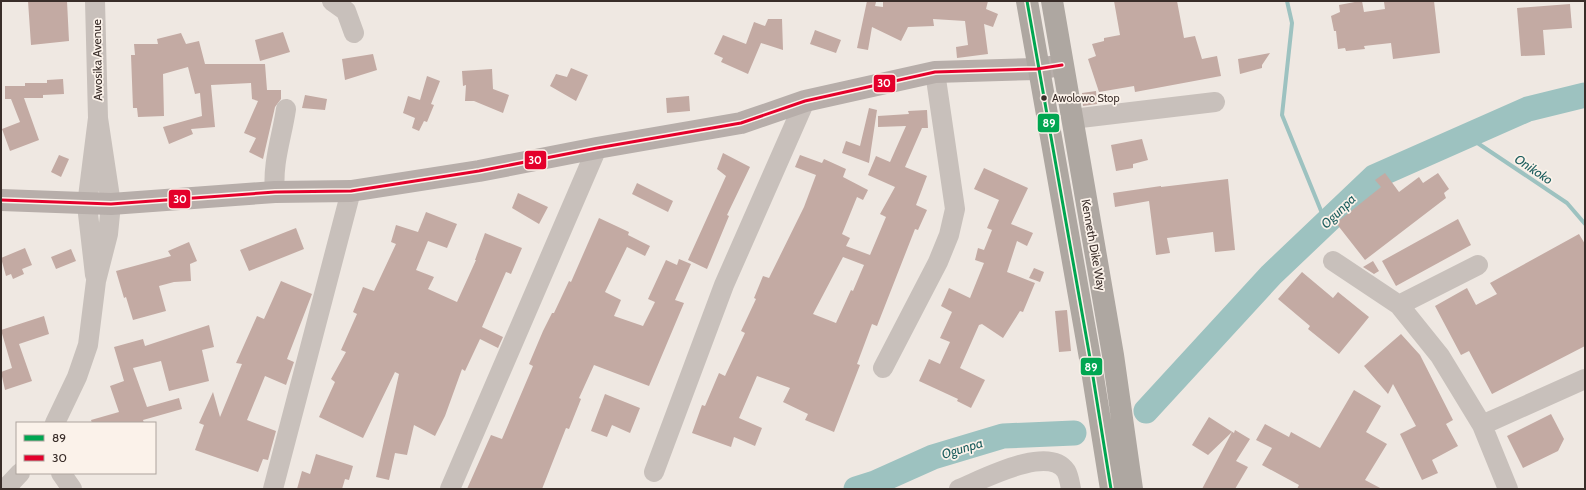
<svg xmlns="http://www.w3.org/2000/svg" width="1586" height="490" font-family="Cabin,sans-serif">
	<rect width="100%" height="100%" fill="#efe8e2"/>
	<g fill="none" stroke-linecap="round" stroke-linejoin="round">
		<path stroke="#9dc2c0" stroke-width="4" d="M1287,1L1292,23L1282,115L1326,223
			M1467,136L1567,203L1585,224"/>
		<path stroke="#9dc2c0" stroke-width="25" d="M1146,411L1271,275L1374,177L1528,109L1585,95
			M856,489L875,483L933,457L1003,436L1074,433"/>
	</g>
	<path fill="#c3aaa3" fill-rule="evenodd" d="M28,1H67L69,41L31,45Z
		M867,1L876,2L875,6L883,7V1H988L986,9L998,14L993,27L984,24L988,54L957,58L956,47L968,45L965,21L933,19L934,26L908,27L901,41L872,27L868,50L857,48Z
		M1114,1H1177L1184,38L1195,36L1202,59L1217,56L1221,76L1135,92L1134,86L1099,92L1088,59L1096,56L1092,44L1104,41V38L1120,35Z
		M1360,1H1362L1364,12L1385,9L1384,2L1393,1H1434L1440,53L1393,59L1391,43L1364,46L1365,49L1346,51L1345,48L1338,49L1336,31H1334L1331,16L1340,12L1339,5Z
		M1570,4L1572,28L1543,30L1545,55L1521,56L1517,8Z
		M768,19H782L783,50L761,43L748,74L721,62L723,58L714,54L723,35L746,44L754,22L765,26Z
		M815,30L841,40L836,53L810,44Z
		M283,32L290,52L260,61L255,40Z
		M181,33L186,44L199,41L205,64H265L267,90H281V99L275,107L263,159L249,152L256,138L244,133L258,101L252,99L251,83L211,85L215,127L191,129L193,134L169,144L163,127L202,116L200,93L195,94L188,67L163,74L164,116L138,117L137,108H133L131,55H135L134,44H158L157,39Z
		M1270,53L1262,65V68L1240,74L1238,59Z
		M373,54L377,70L345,80L342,59Z
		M571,68L588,75L576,101L550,86L556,74L567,77Z
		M492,69L493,89L509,95L503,113L474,101H465L466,85L463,86L462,71Z
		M427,76L440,81L431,104L434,105L427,122L424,121L419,131L412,128L415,118L403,113L408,96L420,100Z
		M63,79L64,94L43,95V98H24L39,140L10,151L2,129L20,122L11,99H5V86H25V83H47V80Z
		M1096,91L1097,104L1083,106L1082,93Z
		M305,95L327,99L325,110L302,108Z
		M689,96L690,111L667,113L666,98Z
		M869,108L877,110L869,163L842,153L846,141L860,146Z
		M927,110L928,128H922L905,167L927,176L916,205L927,210L918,230L915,229L877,326L872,324L857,364L860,365L834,432L805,420L808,414L783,402L790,388L757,376L739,418L762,428L755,446L734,437L731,447L692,433L702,405L705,406L719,373L725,376L745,333L741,331L756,299L754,298L763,276L769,278L804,207L816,175L795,167L800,155L822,163L824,159L846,169L843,177L868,190L863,200L857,197L842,234L850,238L846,246L870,255L886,217L880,214L895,187L868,175L876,156L890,162L906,126L878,127V116L909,114L908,111ZM843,257L864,265L853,291L851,290L836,323L813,314Z
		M1142,139L1148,160L1133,164V168L1116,171L1111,145Z
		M723,153L750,167L727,215L729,216L707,269L688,260L726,176L717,169Z
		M59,155L69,159L61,177L51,172Z
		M984,168L1028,188L1011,224L1033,233L1027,246L1017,241L1007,272L1035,283L1023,312L1020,311L1003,338L982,324L979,325L960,368L985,380L971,408L957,401L958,399L919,381L929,359L940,364L950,342L940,338L952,312L941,306L949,288L970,298L984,263L975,260L978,248L984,250L992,230L987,228L999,200L974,189Z
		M1385,173L1399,192L1419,177L1423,183L1438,173L1449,189L1444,193L1446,198L1365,260L1336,223L1381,187L1375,180Z
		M1228,179L1235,250L1215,252L1213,232L1167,238L1170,253L1156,255L1149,201L1115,207L1113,193L1161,186V187Z
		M637,183L673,201L668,212L632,194Z
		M518,193L548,207L539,224L512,208Z
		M426,212L457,224L447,248L428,241L416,270L434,277L428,289L457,302L476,260H475L485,233L522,248L511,274L506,272L482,327L503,337L498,348L480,339L465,371L462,369L445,416L435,436L414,425L407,455L395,453L389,480L376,477L399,374L395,372L363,438L319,417L335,382L331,379L346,352L341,350L357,314L353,312L363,287L374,291L396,244L391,242L396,225L418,232Z
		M599,218L629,232L628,235L650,246L645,256L627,247L605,292L621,300L614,316L643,326L655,302L648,299L666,260L677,265L679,259L691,264L675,300L684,303L649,386L594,365L579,398L581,399L569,429L566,428L542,489H467L491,435L502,439L533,366L529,364L543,331L552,313H554L569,281L571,282Z
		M1458,219L1471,245L1396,286L1382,261Z
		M296,228L304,249L249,271L240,250Z
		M1579,234L1585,244V346L1492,394L1469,351L1461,355L1435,306L1467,288L1476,305L1497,294L1490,283Z
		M189,242L197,261L190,264L191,281L174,282L159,286L166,311L133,320L126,297L124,298L116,271L171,256L168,251Z
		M25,248L32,265L22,269L24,274L13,279L11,274L6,276L1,258Z
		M71,249L76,261L56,269L51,257Z
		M1373,261L1379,271L1374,274L1363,267Z
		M1034,268L1044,272L1040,282L1029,278Z
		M1302,272L1333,298L1338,292L1369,317L1339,354L1308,329L1310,326L1278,299Z
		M281,281L312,294L287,359L294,362L286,385L265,376L247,420L276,431L268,460L263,459L258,472L195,450L204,425L199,423L213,392L220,417L242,364L236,363L257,316L264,319Z
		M1067,310L1071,351L1059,352L1055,311Z
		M44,316L49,334L19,344L32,381L5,390L1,372L12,368L1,330Z
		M209,325L214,347L202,350L209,381L169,391L161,361L133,368L147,407L179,398L182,409L143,420L144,423H92L91,420L119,412L110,386L124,381L114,347L143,339L145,346Z
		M1401,334L1420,355L1453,420L1446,424L1458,446L1432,460L1438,473L1422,480L1400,434L1416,426L1393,384L1388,394L1364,366Z
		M1354,390L1381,406L1366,432L1387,444L1365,480L1382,489H1297L1299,485L1262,465L1272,448L1256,440L1265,424L1289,437L1291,432L1320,448Z
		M605,394L640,408L630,433L612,425L607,437L591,431Z
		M1551,414L1564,439L1558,451L1523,468L1507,436Z
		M1209,417L1234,433L1235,430L1250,439L1236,461L1248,467L1235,489H1202L1232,432L1208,455L1192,445Z
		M316,454L353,466L349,480L345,479L342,489H297L302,471L310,474Z"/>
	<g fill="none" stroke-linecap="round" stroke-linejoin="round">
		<path stroke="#c8c0bb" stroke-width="20" d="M332,1L346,11L354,33
			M1072,119L1215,102
			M275,192C272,163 282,137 286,109
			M1333,261L1399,305L1440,356L1482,425L1508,489
			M95,275L87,205L98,118L95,1
			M1399,305L1478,265
			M883,368L938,262L949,235L955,209L935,72
			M55,423L77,377L88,345L96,281L108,234L111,204L98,118
			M1482,425L1585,379
			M654,472L724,285L805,101
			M61,473L72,489
			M5,489L20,473
			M273,489L351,191
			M450,489L597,148
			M959,489C982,480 1048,444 1066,471C1069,476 1070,484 1071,489"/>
		<path stroke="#b7aeaa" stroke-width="22" d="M1,200L111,204L275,192L351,191L479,171L597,148L741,123L805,101L935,72L1037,69L1062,65"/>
		<path stroke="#aea7a1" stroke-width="22" d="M1027,1L1090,358L1111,489
			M1052,1L1113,355L1132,489"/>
		<g stroke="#fbf2ea" stroke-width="6">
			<path id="bus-1" d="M1027,1L1090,358L1111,489"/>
		</g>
		<g stroke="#fbf2ea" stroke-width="6">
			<path id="bus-2" d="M1,200L111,204L275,192L351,191L479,171L597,148L741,123L805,101L935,72L1037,69L1062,65"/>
		</g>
		<use href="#bus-1" stroke="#00a651" stroke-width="3"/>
		<use href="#bus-2" stroke="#e4002b" stroke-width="3"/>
	</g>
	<circle fill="#392d29" stroke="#fbf2ea" stroke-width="1.5" cx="1044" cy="98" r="3.5"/>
	<g text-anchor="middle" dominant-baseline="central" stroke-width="3.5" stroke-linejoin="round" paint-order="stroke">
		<g font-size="11" fill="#392d29" stroke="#fbf2ea" text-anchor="start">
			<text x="1052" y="98">Awolowo Stop</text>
		</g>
		<g font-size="12" fill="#392d29" stroke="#fbf2ea">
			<text transform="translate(97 60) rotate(-91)">Awosika Avenue</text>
			<text transform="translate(1094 245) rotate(80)">Kenneth Dike Way</text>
		</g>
		<g font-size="13" font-style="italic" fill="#1c5d5d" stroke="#fbf2ea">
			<text transform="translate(1534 169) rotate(34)">Onikoko</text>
			<text transform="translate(1338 211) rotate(-44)">Ogunpa</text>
			<text transform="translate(962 448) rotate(-17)">Ogunpa</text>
		</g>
	</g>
	<g stroke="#fbf2ea" stroke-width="1.5">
		<rect x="873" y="74" width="23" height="19" rx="4" fill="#e4002b"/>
		<rect x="1037" y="113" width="23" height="20" rx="4" fill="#00a651"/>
		<rect x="524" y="150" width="23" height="20" rx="4" fill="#e4002b"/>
		<rect x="168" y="189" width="23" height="20" rx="4" fill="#e4002b"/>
		<rect x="1080" y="357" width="23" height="19" rx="4" fill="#00a651"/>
	</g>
	<g font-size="11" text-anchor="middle" font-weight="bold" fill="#fff">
		<text x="884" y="87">30</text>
		<text x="1049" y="127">89</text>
		<text x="535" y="164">30</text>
		<text x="180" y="203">30</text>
		<text x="1091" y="371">89</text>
	</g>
	<rect width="1586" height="490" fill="none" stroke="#392d29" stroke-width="4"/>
	<rect x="16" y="422" width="140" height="52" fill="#fbf2ea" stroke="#ada39d"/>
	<rect x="24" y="435" width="20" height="6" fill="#00a651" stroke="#ada39d"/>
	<text x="52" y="442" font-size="12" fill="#392d29">89</text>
	<rect x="24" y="455" width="20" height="6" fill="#e4002b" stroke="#ada39d"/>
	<text x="52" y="462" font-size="12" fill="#392d29">30</text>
</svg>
